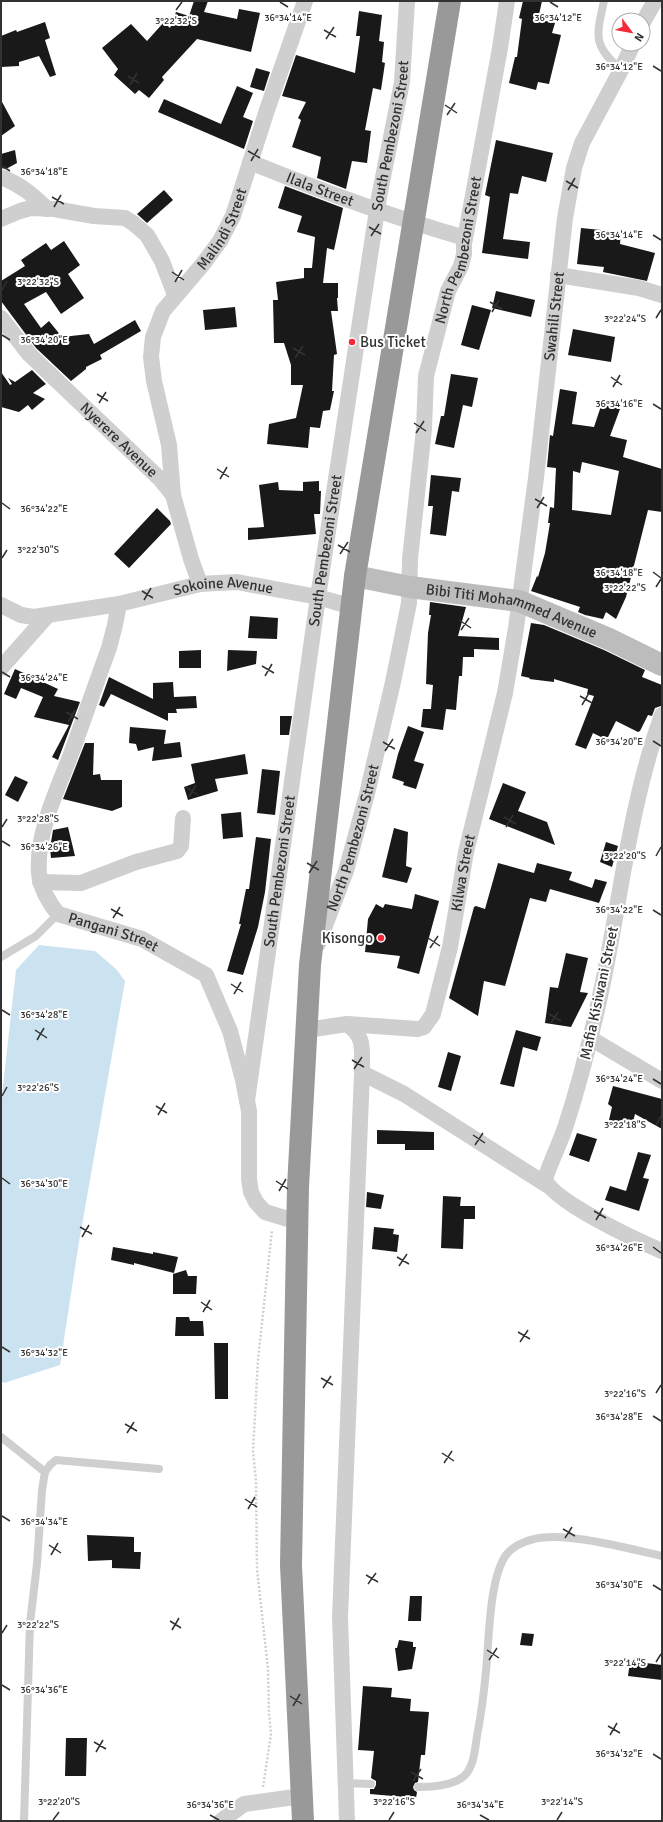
<svg xmlns="http://www.w3.org/2000/svg" width="663" height="1822" font-family="Signika,sans-serif">
	<rect width="100%" height="100%" fill="#fff"/>
	<path fill="#cbe2f0" d="M39,945L95,951L116,969L125,981L79,1242L60,1365L4,1383L1,1381V1104L16,970Z"/>
	<path fill="#191919" fill-rule="evenodd" d="M194,1H208L204,12L237,19L239,9L260,13L251,52L197,39L162,77L164,80L149,98L139,90L135,94L114,75L118,69L102,48L131,24L147,41L164,22L170,28L176,12L189,16Z
		M523,1H542L538,19L555,23L552,33L561,35L549,84L538,82L536,90L509,83L515,57H517L522,19L519,18Z
		M359,11L382,15L379,41L384,42L382,62L385,63L381,90L373,88L365,130L371,131L367,163L352,161L346,189L317,178L321,157L292,147L301,120L298,118L306,102L282,96L296,55L355,73L360,36H356Z
		M45,22L50,38L45,40L56,75L50,77L39,56L19,62V66L1,67V36L16,30L17,32Z
		M256,68L270,72L264,91L250,87Z
		M237,86L253,93L243,117L253,121L244,149L158,112L164,99L221,124Z
		M1,100L15,126L1,136Z
		M496,140L553,153L546,182L522,176L518,194L510,193L503,239L530,242L528,259L482,253L490,197L485,195Z
		M15,150L17,163L6,169L1,168V154Z
		M285,186L343,208L334,250L327,248L323,283H338V298H337L338,311H331L337,354L334,355L332,391H334L330,410L323,411L320,428L310,427L308,448L267,444L269,424L296,418L303,385H291V365L284,343H274L273,300H278L276,282L304,278V268H312L315,237L297,232L302,216L278,208Z
		M164,190L173,200L147,223L137,214Z
		M581,228L621,232L620,244L655,253L647,281L603,272L604,267L577,264Z
		M64,241L80,265L68,274L84,298L61,314L46,292L24,304L41,328L49,321L62,337L89,334L94,344L135,320L141,331L100,355L102,359L86,367V369L71,381L36,348L1,301V281L25,266L21,260L46,243L51,250Z
		M496,291L535,300L531,317L492,308Z
		M472,305L491,310L479,350L461,345Z
		M235,307L237,327L205,330L203,310Z
		M573,329L615,337L611,362L568,355Z
		M32,370L46,384L33,393L45,399L32,410L28,405L19,412L1,407V372L10,385L12,384L8,378L15,382Z
		M451,374L478,378L472,407L463,405L454,448L435,444L441,416H444Z
		M560,389L577,392L572,424L594,427L602,403L620,409L610,436L627,440L623,457L662,469V512L648,510L626,597L616,619L606,612L603,619L585,615L578,612L580,607L531,591L537,576L538,577L545,553L550,523H548L550,507L554,508L556,468L547,467L550,435L553,436ZM582,462L619,471L611,515L572,510L573,471L580,473Z
		M431,475L461,478L459,492L452,491L446,536L430,534L433,506H428Z
		M319,481V491H321L320,514H314L316,534L248,540V528L264,527L259,485L278,482L279,490L303,491V482Z
		M157,508L170,521L171,524L129,568L114,554Z
		M430,602L466,607L458,636L499,638V650L474,649V657H463L462,676H459L456,710L446,709L443,730L421,727L423,709H431L433,685L426,684L428,633L431,615H429Z
		M250,616L278,618L277,639L248,638Z
		M531,623L544,625L604,650L645,670L642,677L662,685L661,706L655,708L652,716L648,715L640,731L638,732L616,721L608,737H606L605,739L593,733L586,749L575,745L594,696L587,694L588,689L554,679V682L529,679L530,678L521,676Z
		M201,650V668H179V651Z
		M228,650L257,651L256,664L227,671Z
		M15,669L58,689L54,696L80,702L58,760L52,757L69,725L34,717L43,697L21,688L16,699L4,694Z
		M109,677L153,699V683L173,682L174,697L196,696L197,708L176,709L177,713H168V721L111,694L104,707L99,705Z
		M280,716H292L289,735H280Z
		M408,726L424,732L414,761L424,764L416,789L403,785L404,782L392,778L398,754Z
		M130,727L166,730L164,744L180,742L182,757L152,761L154,747L138,751L136,744L129,743Z
		M85,743H94L93,775L100,774L101,780H122V807L112,811L63,799Z
		M245,754L248,774L215,779L218,791L188,800L184,787L195,783L191,764Z
		M262,769L280,771L275,815L257,813Z
		M15,776L28,782L18,802L5,795Z
		M503,783L526,792L518,811L547,822L555,845L489,819Z
		M241,812L243,837L223,839L221,814Z
		M68,827L75,856L51,858L50,848L53,830Z
		M394,828L408,832L406,866L412,868L407,883L382,877Z
		M256,837L271,839L265,892L258,927L243,975L227,971L241,924H239L246,889H249Z
		M606,842L618,846L612,867L600,862Z
		M498,863L534,873L537,863L572,872L569,880L592,888L595,879L607,882L599,903L550,889L546,902L530,898L505,986L484,981L478,1016L449,998L474,907L476,906L485,909Z
		M415,894L439,901L419,974L397,968L400,956L365,952L368,919L376,904L383,908L385,904L412,909Z
		M566,953L588,958L580,992L588,993L571,1027L545,1023L550,987L558,988Z
		M516,1030L541,1037L537,1051L523,1047L514,1087L500,1084Z
		M448,1052L461,1056L451,1091L438,1087Z
		M613,1086L662,1099V1129L635,1114L632,1126L609,1120L612,1107L608,1104Z
		M377,1130L434,1132V1150H405V1144H377Z
		M577,1133L597,1139L589,1162L569,1155Z
		M638,1152L651,1155L643,1178L649,1179L639,1211L605,1200L610,1186L626,1191Z
		M367,1192L384,1195L381,1209L366,1207Z
		M443,1196L461,1197L460,1206H475V1219H464L463,1249L441,1248Z
		M374,1227L394,1229L393,1234L399,1235L397,1252L372,1249Z
		M113,1247L153,1254V1252L178,1257L174,1273L134,1263V1265L111,1260Z
		M186,1270L188,1276H197L196,1294H173V1274Z
		M176,1317H189L190,1321H203L204,1336H175Z
		M214,1343H228V1399H215Z
		M87,1535L134,1537V1552H141L140,1569L112,1568V1560L88,1561Z
		M410,1596H422L421,1621H408Z
		M522,1633L534,1634L532,1646L520,1645Z
		M399,1640L413,1642V1647H416L412,1669L398,1671L395,1648H397Z
		M630,1661L662,1665V1680L628,1676Z
		M363,1686L392,1688L391,1697L411,1699L410,1711L429,1712L425,1755H421L418,1782L415,1783L413,1787L414,1790L417,1792L416,1798L370,1794V1789H374L376,1785V1781L371,1778L374,1751L358,1750Z
		M66,1738H87L86,1776H65Z"/>
	<g fill="none" stroke-linecap="round" stroke-linejoin="round">
		<path stroke="#cfcfcf" stroke-width="2.5" stroke-dasharray="2 2" stroke-linecap="butt" d="M263,1787L271,1734L269,1714L268,1669L257,1569L256,1481L253,1451L258,1360L272,1230"/>
		<path stroke="#cfcfcf" stroke-width="8" d="M604,1C596,37 593,45 621,70
			M1,957L36,936L58,914
			M1,1437L45,1472
			M345,1783L371,1784
			M418,1787C432,1787 453,1786 464,1776C474,1767 475,1749 477,1736C481,1715 484,1693 486,1671C489,1641 489,1579 506,1555C512,1547 524,1541 534,1539C565,1531 630,1549 662,1556
			M24,1821L30,1623L37,1564L42,1490L45,1472L50,1465L56,1460L159,1469"/>
		<g stroke="#cfcfcf" stroke-width="16">
			<path d="M643,22L655,1"/>
			<path id="s1" d="M250,162C321,191 392,217 465,238"/>
			<path d="M1,177C20,184 33,195 47,209"/>
			<path d="M1,219L20,211L31,208L54,209L94,216L125,218L133,223L147,235L162,261L175,295"/>
			<path d="M558,275L639,288L662,295"/>
			<path id="s2" d="M1,318L29,354L160,479L173,495L191,559L200,584"/>
			<path id="s3" d="M173,495L169,445L154,381L151,357L153,337L163,311L203,264L220,241L233,216L267,110L305,1"/>
			<path id="s4" d="M119,604L115,625L109,648C96,683 84,719 71,754C57,791 36,833 39,873C40,887 49,903 58,914L142,939L206,975L230,1031L243,1080L249,1111V1179L251,1192L256,1202L265,1212L298,1222"/>
			<path id="s5" d="M1,605L21,615L34,617L119,604L200,584L237,582L318,597L352,607"/>
			<path d="M1,668L48,615"/>
			<path d="M662,715C630,803 621,897 602,987C592,1034 580,1082 565,1128C559,1145 551,1161 545,1179C552,1201 638,1241 662,1251"/>
			<path d="M40,882L81,883L136,862L177,851L181,846L183,818"/>
			<path id="s6" d="M318,944L346,871L367,794L393,682L409,603L410,559L424,429L426,376L448,291L461,266L464,254V244L500,48L507,1"/>
			<path d="M347,1024C367,1038 361,1052 362,1073L340,1617L347,1821"/>
			<path id="s7" d="M307,1030L347,1024L417,1029L424,1027L433,1014L450,947L466,852L505,693L516,628L536,478L565,218L574,168L582,143L621,70L633,44"/>
			<path d="M590,1038L662,1081"/>
			<path d="M362,1073L404,1094L547,1185"/>
			<path id="s8" d="M247,1101L318,597L379,197L402,82L407,1"/>
			<path d="M221,1821L244,1804L302,1796"/>
		</g>
		<path stroke="#bcbcbc" stroke-width="22" id="s9" d="M355,576L410,587L519,601L609,639L662,665"/>
		<path stroke="#999" stroke-width="22" d="M303,1821L291,1565L298,1187L310,965L355,576L450,1"/>
	</g>
	<path fill="none" stroke="#323232" stroke-width="1.5" d="M280,2L288,7M550,2L558,7M176,10L182,2M324,30L336,37M326,39L334,27M653,66L661,71M128,76L139,83M130,85L137,73M445,105L457,113M447,115L455,103M248,151L260,158M251,161L258,149M2,166L10,171M566,181L578,188M568,190L575,178M52,197L64,204M54,207L61,195M369,227L381,234M653,235L661,240M371,236L379,224M172,272L184,280M175,282L182,270M2,290L7,281M490,302L502,309M492,312L499,300M656,318L661,310M2,335L10,340M293,348L305,355M295,358L303,346M611,377L622,385M613,387L620,375M97,394L108,401M99,403L106,392M653,404L661,409M414,423L426,431M416,433L424,421M217,469L229,477M220,479L227,467M535,499L547,506M2,503L10,509M537,508L544,497M338,545L350,552M340,554L348,542M2,558L7,550M653,572L661,578M656,587L661,579M142,591L153,598M144,600L151,588M459,620L471,628M461,630L469,618M262,666L274,673M2,672L10,677M265,676L272,664M580,696L592,703M582,705L589,693M66,712L78,719M68,722L75,710M653,741L661,746M383,742L395,749M385,751L393,739M186,787L198,795M189,797L196,785M504,817L516,824M2,827L7,819M506,827L513,815M2,841L10,846M656,856L661,847M307,863L319,870M309,873L317,861M111,909L123,916M653,910L661,915M113,918L120,907M428,938L440,946M430,948L438,936M231,984L243,992M234,994L241,982M2,1010L10,1015M549,1014L561,1021M551,1023L558,1012M35,1030L47,1038M37,1040L44,1028M352,1060L364,1067M354,1069L362,1057M653,1079L661,1084M2,1096L7,1087M156,1106L167,1113M158,1115L165,1103M656,1125L661,1116M473,1135L485,1143M475,1145L483,1133M2,1178L10,1184M276,1181L288,1189M279,1191L286,1179M594,1211L606,1218M596,1220L603,1208M80,1227L92,1234M82,1237L89,1225M653,1247L661,1253M397,1257L409,1264M399,1266L407,1254M201,1302L212,1310M203,1312L210,1300M518,1332L530,1339M520,1342L528,1330M2,1347L10,1352M321,1378L333,1385M323,1388L331,1376M656,1393L661,1385M653,1416L661,1421M125,1424L137,1431M127,1433L134,1422M442,1453L454,1461M444,1463L452,1451M245,1499L257,1507M248,1509L255,1497M2,1516L10,1521M563,1529L575,1536M565,1538L572,1527M49,1545L61,1553M51,1555L58,1543M366,1575L378,1582M368,1584L376,1573M653,1585L661,1590M170,1621L181,1628M172,1630L179,1618M2,1633L7,1625M487,1650L499,1658M489,1660L497,1648M656,1662L661,1654M2,1685L10,1690M290,1696L302,1704M293,1706L300,1694M608,1726L620,1733M610,1735L617,1723M94,1742L106,1749M96,1752L103,1740M653,1754L661,1759M411,1772L423,1779M413,1781L421,1769M210,1815L219,1820M480,1815L489,1820M53,1820L59,1812M389,1820L394,1812M557,1820L562,1812"/>
	<g fill="#f42939" stroke="#fff" stroke-width="1.5">
		<circle cx="352" cy="342" r="4"/>
		<circle cx="381" cy="938" r="4"/>
	</g>
	<g text-anchor="middle" dominant-baseline="central" stroke-width="4" stroke-linejoin="round" paint-order="stroke">
		<g font-size="15" fill="#323232" stroke="#fff">
			<text stroke="none"><textPath href="#s8" startOffset="976">South Pembezoni Street</textPath></text>
			<text stroke="none"><textPath href="#s1" startOffset="75">Ilala Street</textPath></text>
			<text stroke="none"><textPath href="#s3" startOffset="290">Malindi Street</textPath></text>
			<text stroke="none"><textPath href="#s6" startOffset="712">North Pembezoni Street</textPath></text>
			<text stroke="none"><textPath href="#s7" startOffset="843">Swahili Street</textPath></text>
			<text stroke="none"><textPath href="#s2" startOffset="170">Nyerere Avenue</textPath></text>
			<text stroke="none"><textPath href="#s8" startOffset="556">South Pembezoni Street</textPath></text>
			<text stroke="none"><textPath href="#s5" startOffset="228">Sokoine Avenue</textPath></text>
			<text stroke="none"><textPath href="#s9" startOffset="161">Bibi Titi Mohammed Avenue</textPath></text>
			<text stroke="none"><textPath href="#s6" startOffset="112">North Pembezoni Street</textPath></text>
			<text stroke="none"><textPath href="#s8" startOffset="232">South Pembezoni Street</textPath></text>
			<text stroke="none"><textPath href="#s7" startOffset="278">Kilwa Street</textPath></text>
			<text stroke="none"><textPath href="#s4" startOffset="386">Pangani Street</textPath></text>
			<text transform="translate(599 993) rotate(-78)">Mafia Kisiwani Street</text>
		</g>
		<g font-size="15" fill="#323232" stroke="#fff" text-anchor="start">
			<text x="360" y="342">Bus Ticket</text>
			<text x="373" y="938" text-anchor="end">Kisongo</text>
		</g>
	</g>
	<g font-size="10" text-anchor="middle" fill="#323232" stroke="#fff" stroke-width="4" stroke-linejoin="round" paint-order="stroke">
		<text x="288" y="21">36°34'14"E</text>
		<text x="558" y="21">36°34'12"E</text>
		<text x="176" y="24">3°22'32"S</text>
		<text x="619" y="70">36°34'12"E</text>
		<text x="44" y="175">36°34'18"E</text>
		<text x="619" y="238">36°34'14"E</text>
		<text x="38" y="285">3°22'32"S</text>
		<text x="625" y="322">3°22'24"S</text>
		<text x="44" y="343">36°34'20"E</text>
		<text x="619" y="407">36°34'16"E</text>
		<text x="44" y="512">36°34'22"E</text>
		<text x="38" y="553">3°22'30"S</text>
		<text x="619" y="576">36°34'18"E</text>
		<text x="625" y="591">3°22'22"S</text>
		<text x="44" y="681">36°34'24"E</text>
		<text x="619" y="745">36°34'20"E</text>
		<text x="38" y="822">3°22'28"S</text>
		<text x="44" y="850">36°34'26"E</text>
		<text x="625" y="859">3°22'20"S</text>
		<text x="619" y="913">36°34'22"E</text>
		<text x="44" y="1018">36°34'28"E</text>
		<text x="619" y="1082">36°34'24"E</text>
		<text x="38" y="1091">3°22'26"S</text>
		<text x="625" y="1128">3°22'18"S</text>
		<text x="44" y="1187">36°34'30"E</text>
		<text x="619" y="1251">36°34'26"E</text>
		<text x="44" y="1356">36°34'32"E</text>
		<text x="625" y="1397">3°22'16"S</text>
		<text x="619" y="1420">36°34'28"E</text>
		<text x="44" y="1525">36°34'34"E</text>
		<text x="619" y="1588">36°34'30"E</text>
		<text x="38" y="1628">3°22'22"S</text>
		<text x="625" y="1666">3°22'14"S</text>
		<text x="44" y="1693">36°34'36"E</text>
		<text x="619" y="1757">36°34'32"E</text>
		<text x="59" y="1805">3°22'20"S</text>
		<text x="394" y="1805">3°22'16"S</text>
		<text x="562" y="1805">3°22'14"S</text>
		<text x="210" y="1808">36°34'36"E</text>
		<text x="480" y="1808">36°34'34"E</text>
	</g>
	<rect width="663" height="1822" fill="none" stroke="#323232" stroke-width="4"/>
	<g transform="translate(631 32) rotate(122)"><circle r="19" fill="#ffffff" stroke="#adadad"/>
	<path d="M0-3L7 15L0 10L-7 15Z" fill="#f42939"/>
	<text y="-6" font-size="11" font-weight="bold" text-anchor="middle" fill="#323232">N</text>
	</g>
</svg>
